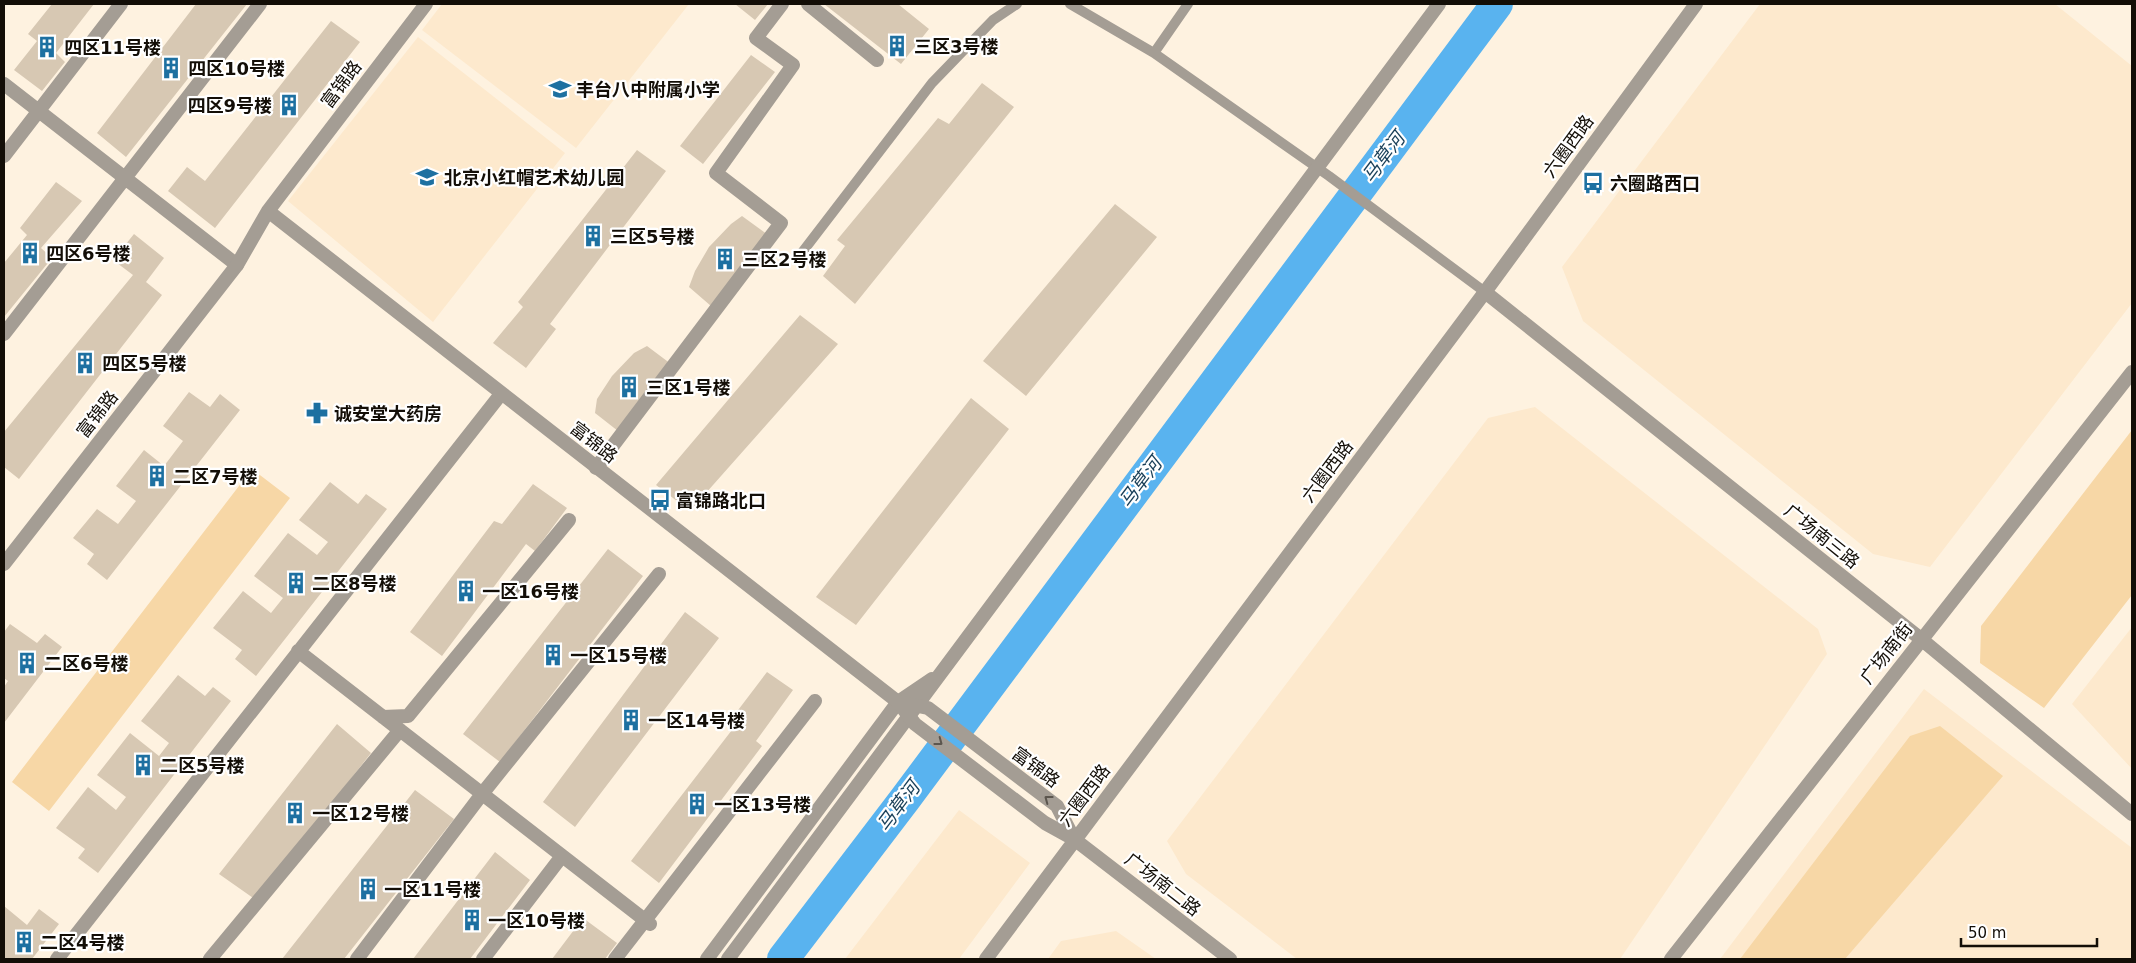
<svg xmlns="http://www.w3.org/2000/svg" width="2136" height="963" font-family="'DejaVu Sans','Noto Sans SC',sans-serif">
	<rect width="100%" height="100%" fill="#fef2e0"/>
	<path fill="#fde9cd" d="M442,4H689L576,148L422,30Z
		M1760,4H2055L2132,66V303L1930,567L1873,554L1583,321L1562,267Z
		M418,37L565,153L433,322L288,201Z
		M1535,407L1818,629L1827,654L1620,959H1297L1186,874L1167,841L1488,418Z
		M2132,627V769L2072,704Z
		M1924,689L2132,848V959H1720Z
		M959,810L1030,863L959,959H845Z
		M1116,931L1156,959H1048L1061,941Z"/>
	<path fill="#f7d7a6" d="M2132,430V595L2044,708L1980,663L1981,626Z
		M252,469L290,498L49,811L12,782Z
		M1940,726L2003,776L1845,959H1740L1910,736Z"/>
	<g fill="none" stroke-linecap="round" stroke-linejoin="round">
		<path stroke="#59b3ef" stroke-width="32" d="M783,959L905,799L1497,4"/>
	</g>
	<path fill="#d7c8b3" d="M52,4H94L56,53L65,62L42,91L14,70L37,41L28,34Z
		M196,4H247L126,157L97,133Z
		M735,4H768L755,20Z
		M824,4H898L929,29L901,64Z
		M331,21L360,42L215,228L168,191L187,167L205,181Z
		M751,55L775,72L703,164L680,146Z
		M982,83L1014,107L855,304L823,276L845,246L837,240L938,118L949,124Z
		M637,150L666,171L550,324L556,329L526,368L493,343L523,307L518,302Z
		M56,182L82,201L41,248L52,258L4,317V263L27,235L20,228Z
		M1115,204L1157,237L1026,396L983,361Z
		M742,216L768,235L711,306L689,287L695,271L709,247L731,224Z
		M134,234L164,258L146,282L162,295L19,479L4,467V432L133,275L113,260Z
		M800,315L838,344L690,511L656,485Z
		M647,346L671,364L618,431L595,413L597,399L612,376L634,353Z
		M189,392L210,407L220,394L240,410L107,580L87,564L94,554L73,538L97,509L118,524L136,501L116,486L144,450L164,466L183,441L163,426Z
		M971,398L1009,429L856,625L816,597Z
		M330,482L358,504L366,494L387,509L256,676L235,659L242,650L213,628L243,591L271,613L283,598L254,576L288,533L317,555L328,542L299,520Z
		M533,484L567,508L535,551L526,544L442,656L410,632L494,521L502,524Z
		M608,549L643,576L500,762L463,734Z
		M685,612L719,638L575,827L543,802Z
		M10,624L37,643L45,634L62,647L4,723V687L8,681L4,678V632Z
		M767,672L793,690L756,741L762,746L659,883L631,861L735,726L729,722Z
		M178,675L205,696L213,687L231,701L98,873L78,858L85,849L56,828L88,787L116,810L126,797L97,775L130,733L159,756L169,743L141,721Z
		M337,724L371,753L256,900L219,874Z
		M415,790L454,819L344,959H282Z
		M495,852L530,880L470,959H413Z
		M4,906L27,925L39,909L59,924L32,959H4Z
		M583,918L617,943L605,959H552Z"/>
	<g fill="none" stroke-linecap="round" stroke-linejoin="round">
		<path stroke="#a49d94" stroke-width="10" d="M1070,4L1154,53L1329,176L1485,292
			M1154,53L1188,4
			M797,259L932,83L993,20L1017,4"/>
		<path stroke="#a49d94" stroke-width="14" d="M808,4L877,60
			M4,84L237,265
			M4,156L121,4
			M4,334L260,4
			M596,468L781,223L716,173L793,65L756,38L782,4
			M298,651L650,924
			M383,717L408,716L569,520
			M57,959L501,394
			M210,959L400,730
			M357,959L482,794L659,574
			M483,959L562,856
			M615,959L815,701
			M707,959L898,702L932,679
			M728,959L1439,4"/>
		<path stroke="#a49d94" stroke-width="14" d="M268,211L898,702L915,724L1045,823L1074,839L1230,959
			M1485,292L1921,639L2132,814
			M4,564L237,265L268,211L287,186L426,4
			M898,702L928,708L1057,806L1074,839
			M986,959L1485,292L1696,4
			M1671,959L2132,372"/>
	</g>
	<defs><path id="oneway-chevron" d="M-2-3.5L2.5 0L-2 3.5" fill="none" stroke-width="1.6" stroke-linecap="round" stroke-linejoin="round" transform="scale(1.25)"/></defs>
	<g stroke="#5c564e">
		<use href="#oneway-chevron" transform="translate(939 742) rotate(37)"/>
		<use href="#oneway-chevron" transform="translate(1048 799) rotate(-143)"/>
	</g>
	<defs>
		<g id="building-bare" transform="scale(1.725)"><path d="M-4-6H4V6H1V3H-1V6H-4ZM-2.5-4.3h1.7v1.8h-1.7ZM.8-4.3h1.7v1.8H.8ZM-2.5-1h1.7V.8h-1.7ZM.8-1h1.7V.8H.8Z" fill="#1d70a1" stroke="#fff" stroke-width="2.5" paint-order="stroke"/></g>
		<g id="school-bare" transform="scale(1.725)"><path d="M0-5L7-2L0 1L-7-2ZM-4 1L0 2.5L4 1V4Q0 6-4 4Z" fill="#1d70a1" stroke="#fff" stroke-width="2.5" paint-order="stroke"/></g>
		<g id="bus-bare" transform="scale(1.725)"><path d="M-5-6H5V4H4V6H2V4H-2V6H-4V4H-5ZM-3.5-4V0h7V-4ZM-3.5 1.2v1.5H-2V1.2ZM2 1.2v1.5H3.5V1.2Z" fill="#1d70a1" stroke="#fff" stroke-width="2.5" paint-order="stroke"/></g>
		<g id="pharmacy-bare" transform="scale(1.725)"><path d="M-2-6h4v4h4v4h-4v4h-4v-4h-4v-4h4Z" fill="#1d70a1" stroke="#fff" stroke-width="2.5" paint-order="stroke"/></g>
	</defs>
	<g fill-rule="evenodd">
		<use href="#building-bare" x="897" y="46"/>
		<use href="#building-bare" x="47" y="47"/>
		<use href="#building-bare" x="171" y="68"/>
		<use href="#school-bare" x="560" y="89"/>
		<use href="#building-bare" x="289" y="105"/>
		<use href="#school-bare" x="427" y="177"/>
		<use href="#bus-bare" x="1593" y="183"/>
		<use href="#building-bare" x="593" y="236"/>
		<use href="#building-bare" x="30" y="253"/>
		<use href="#building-bare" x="725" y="259"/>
		<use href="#building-bare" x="85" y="363"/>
		<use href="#building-bare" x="629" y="387"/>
		<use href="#pharmacy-bare" x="317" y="413"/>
		<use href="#building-bare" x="157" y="476"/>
		<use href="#bus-bare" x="660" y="500"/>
		<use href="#building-bare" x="296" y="583"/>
		<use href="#building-bare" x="466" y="591"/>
		<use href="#building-bare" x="553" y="655"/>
		<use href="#building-bare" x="27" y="663"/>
		<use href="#building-bare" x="631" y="720"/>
		<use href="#building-bare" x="143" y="765"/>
		<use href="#building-bare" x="697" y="804"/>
		<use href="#building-bare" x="295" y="813"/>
		<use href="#building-bare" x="368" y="889"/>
		<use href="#building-bare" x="472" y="920"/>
		<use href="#building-bare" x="24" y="942"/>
	</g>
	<g text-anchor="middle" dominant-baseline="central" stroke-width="4.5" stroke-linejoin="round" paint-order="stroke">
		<g font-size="18" font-weight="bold" fill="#130e07" stroke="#fff" text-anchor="start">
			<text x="914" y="46">三区3号楼</text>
			<text x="64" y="47">四区11号楼</text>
			<text x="188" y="68">四区10号楼</text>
			<text x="576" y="89">丰台八中附属小学</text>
			<text x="272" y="105" text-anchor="end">四区9号楼</text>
			<text x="444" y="177">北京小红帽艺术幼儿园</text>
			<text x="1610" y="183">六圈路西口</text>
			<text x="610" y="236">三区5号楼</text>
			<text x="46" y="253">四区6号楼</text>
			<text x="742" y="259">三区2号楼</text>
			<text x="102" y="363">四区5号楼</text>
			<text x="646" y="387">三区1号楼</text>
			<text x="334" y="413">诚安堂大药房</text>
			<text x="173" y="476">二区7号楼</text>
			<text x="676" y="500">富锦路北口</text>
			<text x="312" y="583">二区8号楼</text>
			<text x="482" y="591">一区16号楼</text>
			<text x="570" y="655">一区15号楼</text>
			<text x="44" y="663">二区6号楼</text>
			<text x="648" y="720">一区14号楼</text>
			<text x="160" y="765">二区5号楼</text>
			<text x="714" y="804">一区13号楼</text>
			<text x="312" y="813">一区12号楼</text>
			<text x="384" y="889">一区11号楼</text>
			<text x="488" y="920">一区10号楼</text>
			<text x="40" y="942">二区4号楼</text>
		</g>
		<g font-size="18" fill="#130e07" stroke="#fff">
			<text transform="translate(341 84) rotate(-53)">富锦路</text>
			<text transform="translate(1568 146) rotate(-54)">六圈西路</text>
			<text transform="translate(97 414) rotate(-52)">富锦路</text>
			<text transform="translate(594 442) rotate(38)">富锦路</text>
			<text transform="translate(1327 471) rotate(-53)">六圈西路</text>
			<text transform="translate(1822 536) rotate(39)">广场南三路</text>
			<text transform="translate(1886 653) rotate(-52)">广场南街</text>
			<text transform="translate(1036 767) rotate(37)">富锦路</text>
			<text transform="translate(1084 795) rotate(-53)">六圈西路</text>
			<text transform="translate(1163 884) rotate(38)">广场南二路</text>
		</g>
		<g font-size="19" font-style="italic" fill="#183e57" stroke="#fff">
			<text transform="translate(1383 157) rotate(-53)">马草河</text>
			<text transform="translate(1140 482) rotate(-53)">马草河</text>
			<text transform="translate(898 806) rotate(-53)">马草河</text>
		</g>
	</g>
	<rect width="2136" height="963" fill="none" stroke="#130e07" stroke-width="10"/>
	<path d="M1961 938v8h136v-8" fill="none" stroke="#130e07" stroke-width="2.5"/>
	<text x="1968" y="938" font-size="15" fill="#130e07" stroke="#ffffff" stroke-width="4" paint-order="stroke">50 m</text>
</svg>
